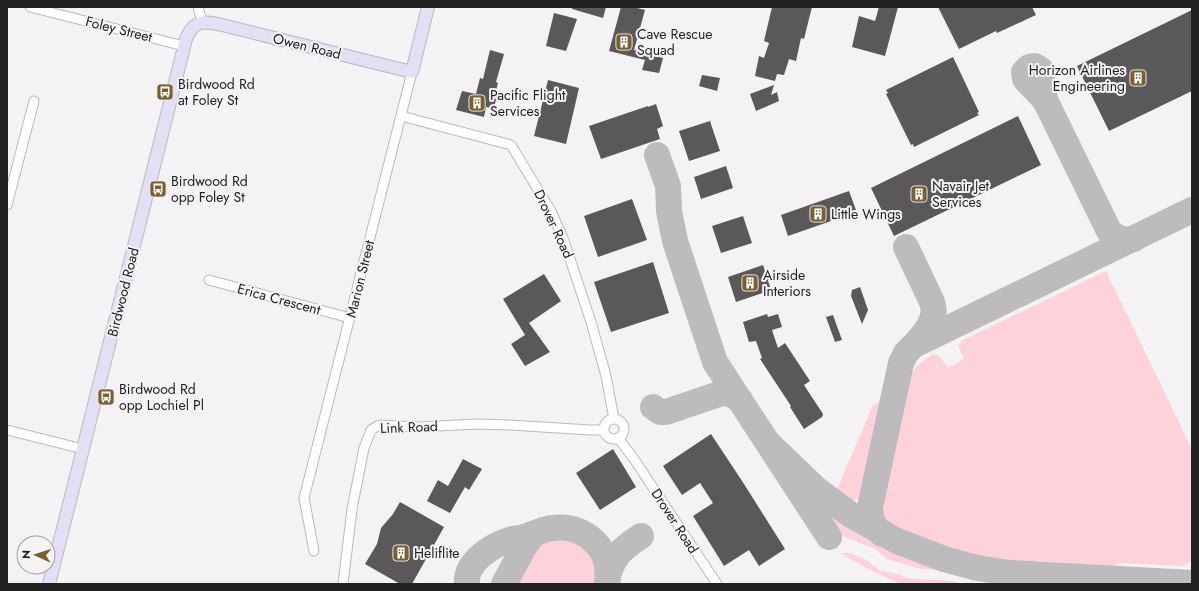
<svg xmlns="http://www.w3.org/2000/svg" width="1199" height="591" font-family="Jost,sans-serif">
	<rect width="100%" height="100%" fill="#f5f2f6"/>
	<path fill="#fdd2da" d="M1106,271L1192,449V559L1189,563L1182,566L1120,563L1113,566L1036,561L1026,565L997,562L952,552L923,542L889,527L883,519L882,508L908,380C913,368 923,360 934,354L940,357L948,368L964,359L959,348V344L961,343V341Z
		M881,402L882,404L863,491C858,503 846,503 837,494V489L873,405Z
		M826,514L836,516L861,532L895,550L947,570L920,569L887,559L875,549L840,535L825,516Z
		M553,533C587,534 605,549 599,584H507L529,546L537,539Z
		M839,553H851L868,561L879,570L902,575L906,578L951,581L956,582L959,584H900L872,571Z"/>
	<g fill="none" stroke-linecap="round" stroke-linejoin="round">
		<path stroke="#bebbbe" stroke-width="26" d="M1045,100L1041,70L1035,66L1029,67L1024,72L1025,79L1045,100L1109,231C1116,238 1124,241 1134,239
			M657,155L668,186L669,211L675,241L715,362L829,537
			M906,247L932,302C938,318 926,332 915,344
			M653,407L660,412H666L722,393C729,393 734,395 740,400
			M769,444L816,489L851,515L897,541L944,559L977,568L1010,573L1192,583
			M882,534C873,527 870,518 870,507L901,363L906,353L914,345L1192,210
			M607,582C611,558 621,549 641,536
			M467,584C465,562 491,546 509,540C515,538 521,538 527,536C535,533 544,529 553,528C577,525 599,538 606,561C608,567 607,574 608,579
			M504,584L525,545L534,534"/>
	</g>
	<path fill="#5b585a" d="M572,7H606L603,18L572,9Z
		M621,7H633L645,10L634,50L663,58L659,73L642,70L645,60L609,51Z
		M772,7H812L804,39L801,38L796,61L789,59L784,75L777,74L775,81L755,76L759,56L764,58L769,43L764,41Z
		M879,7H898L885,56L852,47L859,16L875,21Z
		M938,7H1032L1036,15L997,33L996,31L959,49Z
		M1192,10V91L1109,131L1077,66Z
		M554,13L577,19L566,51L546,46Z
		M490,50L504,54L496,82L498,83L494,98L496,99L494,109L486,107L484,117L456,110L462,91L476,94L480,78L483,79Z
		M953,57L979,112L977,113L979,115L914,147L913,144L911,145L886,94L888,93L886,90Z
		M702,75L720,78L717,91L699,86Z
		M548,80L579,88L566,144L534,136Z
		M774,85L771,95L777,92L779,101L756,111L750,94Z
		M656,104L663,126L657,129L660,139L601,159L589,126L648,106V107Z
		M1018,116L1041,165L894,236L871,188Z
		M710,121L720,151L689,161L679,131Z
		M726,166L733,188L701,199L694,177Z
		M849,191L856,210L853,211L854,213L788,236L781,215Z
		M632,199L647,240L598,257L584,216Z
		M743,216L752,243L721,253L712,226Z
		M653,262L669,313L611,332L594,282Z
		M763,265L771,290L736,302L728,277Z
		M544,274L561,301L529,323L550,352L525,366L511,344L525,335L503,299Z
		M860,287L868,310L862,324L851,296L852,290Z
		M767,314L768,317L778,314L782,327L772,330L778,348L785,343L810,381L804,385L823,414L822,417L804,429L790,407L791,406L760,359L762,358L756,341L749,342L743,322Z
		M833,315L842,340L835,342L826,317Z
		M711,434L744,484L785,549L759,566L749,550L724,566L693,516L713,503L700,483L682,495L663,466Z
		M613,449L636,487L600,510L576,473Z
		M463,459L482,469L469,490L465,487L450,513L427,501L438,480L448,486Z
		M400,502L444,527L412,584H400L365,564L377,544L381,528L393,514Z"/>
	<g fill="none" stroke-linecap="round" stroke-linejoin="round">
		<g stroke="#bcb9bd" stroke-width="11">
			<path id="street" d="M30,7L184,46
				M198,7L202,22
				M401,116L511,145L551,211L563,238L591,322L606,376L614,419
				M7,205L34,101
				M209,280L350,318
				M604 429a10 10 0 1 1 20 0a10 10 0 1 1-20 0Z
				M7,430L83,449
				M618,438L634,459L717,584
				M314,551L304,498L412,72
				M343,584L352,509L364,448L371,430L379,425L419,427L476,424L510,425L590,430H604"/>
		</g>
		<g stroke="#bcb9bd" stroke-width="14">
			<path id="secondary" d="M49,584L186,39C194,19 204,21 222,25L412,72L428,7"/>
		</g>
		<use href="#street" stroke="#fff" stroke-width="9"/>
		<use href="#secondary" stroke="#e3dff4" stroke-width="12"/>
	</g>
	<defs>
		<g id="building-square" transform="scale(0.9)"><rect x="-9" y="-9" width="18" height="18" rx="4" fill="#7a5f31" stroke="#f5f2f6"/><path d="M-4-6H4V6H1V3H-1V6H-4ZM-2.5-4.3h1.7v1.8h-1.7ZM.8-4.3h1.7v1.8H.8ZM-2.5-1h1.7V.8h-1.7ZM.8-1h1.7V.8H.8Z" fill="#fff"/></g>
		<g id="bus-square" transform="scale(0.9)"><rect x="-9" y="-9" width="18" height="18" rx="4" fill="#7a5f31" stroke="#f5f2f6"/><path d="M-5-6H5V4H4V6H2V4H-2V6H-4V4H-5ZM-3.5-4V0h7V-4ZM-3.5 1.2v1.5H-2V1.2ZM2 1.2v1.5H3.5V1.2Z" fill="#fff"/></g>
	</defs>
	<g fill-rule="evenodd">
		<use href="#building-square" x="624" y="42"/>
		<use href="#building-square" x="1138" y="78"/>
		<use href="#bus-square" x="165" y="92"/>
		<use href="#building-square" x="477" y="103"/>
		<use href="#bus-square" x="158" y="189"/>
		<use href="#building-square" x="919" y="194"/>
		<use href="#building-square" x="818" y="214"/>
		<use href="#building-square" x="750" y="283"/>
		<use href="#bus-square" x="106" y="397"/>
		<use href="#building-square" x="401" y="553"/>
	</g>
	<g text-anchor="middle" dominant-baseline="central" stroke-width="4" stroke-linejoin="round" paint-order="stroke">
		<g font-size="14" fill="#222122" stroke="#f5f2f6">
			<text transform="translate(119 29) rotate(14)">Foley Street</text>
			<text transform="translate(307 46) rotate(14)">Owen Road</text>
			<text transform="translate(554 224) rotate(65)">Drover Road</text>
			<text transform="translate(360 279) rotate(-76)">Marion Street</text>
			<text transform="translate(123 292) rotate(-76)">Birdwood Road</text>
			<text transform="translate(279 299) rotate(15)">Erica Crescent</text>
			<text transform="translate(409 427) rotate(-2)">Link Road</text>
			<text transform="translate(675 521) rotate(57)">Drover Road</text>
		</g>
		<g font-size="14" fill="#222122" stroke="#f5f2f6" text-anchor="start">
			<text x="637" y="34">Cave Rescue<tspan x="637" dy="16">Squad</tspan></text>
			<text x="1125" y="70" text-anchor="end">Horizon Airlines<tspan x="1125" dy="16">Engineering</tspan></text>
			<text x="178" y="84">Birdwood Rd<tspan x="178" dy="16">at Foley St</tspan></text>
			<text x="490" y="95">Pacific Flight<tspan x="490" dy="16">Services</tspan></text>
			<text x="171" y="181">Birdwood Rd<tspan x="171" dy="16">opp Foley St</tspan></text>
			<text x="932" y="186">Navair Jet<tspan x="932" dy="16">Services</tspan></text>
			<text x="831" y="214">Little Wings</text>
			<text x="763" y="275">Airside<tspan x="763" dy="16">Interiors</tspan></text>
			<text x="119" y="389">Birdwood Rd<tspan x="119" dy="16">opp Lochiel Pl</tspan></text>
			<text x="414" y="553">Heliflite</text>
		</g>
	</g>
	<rect width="1199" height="591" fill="none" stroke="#222122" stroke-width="16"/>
	<g transform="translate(36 555) rotate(273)"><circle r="19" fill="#f5f2f6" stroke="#a19ea1"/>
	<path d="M0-3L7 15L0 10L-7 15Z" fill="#7a5f31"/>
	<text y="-6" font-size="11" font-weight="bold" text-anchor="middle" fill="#222122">N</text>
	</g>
</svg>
